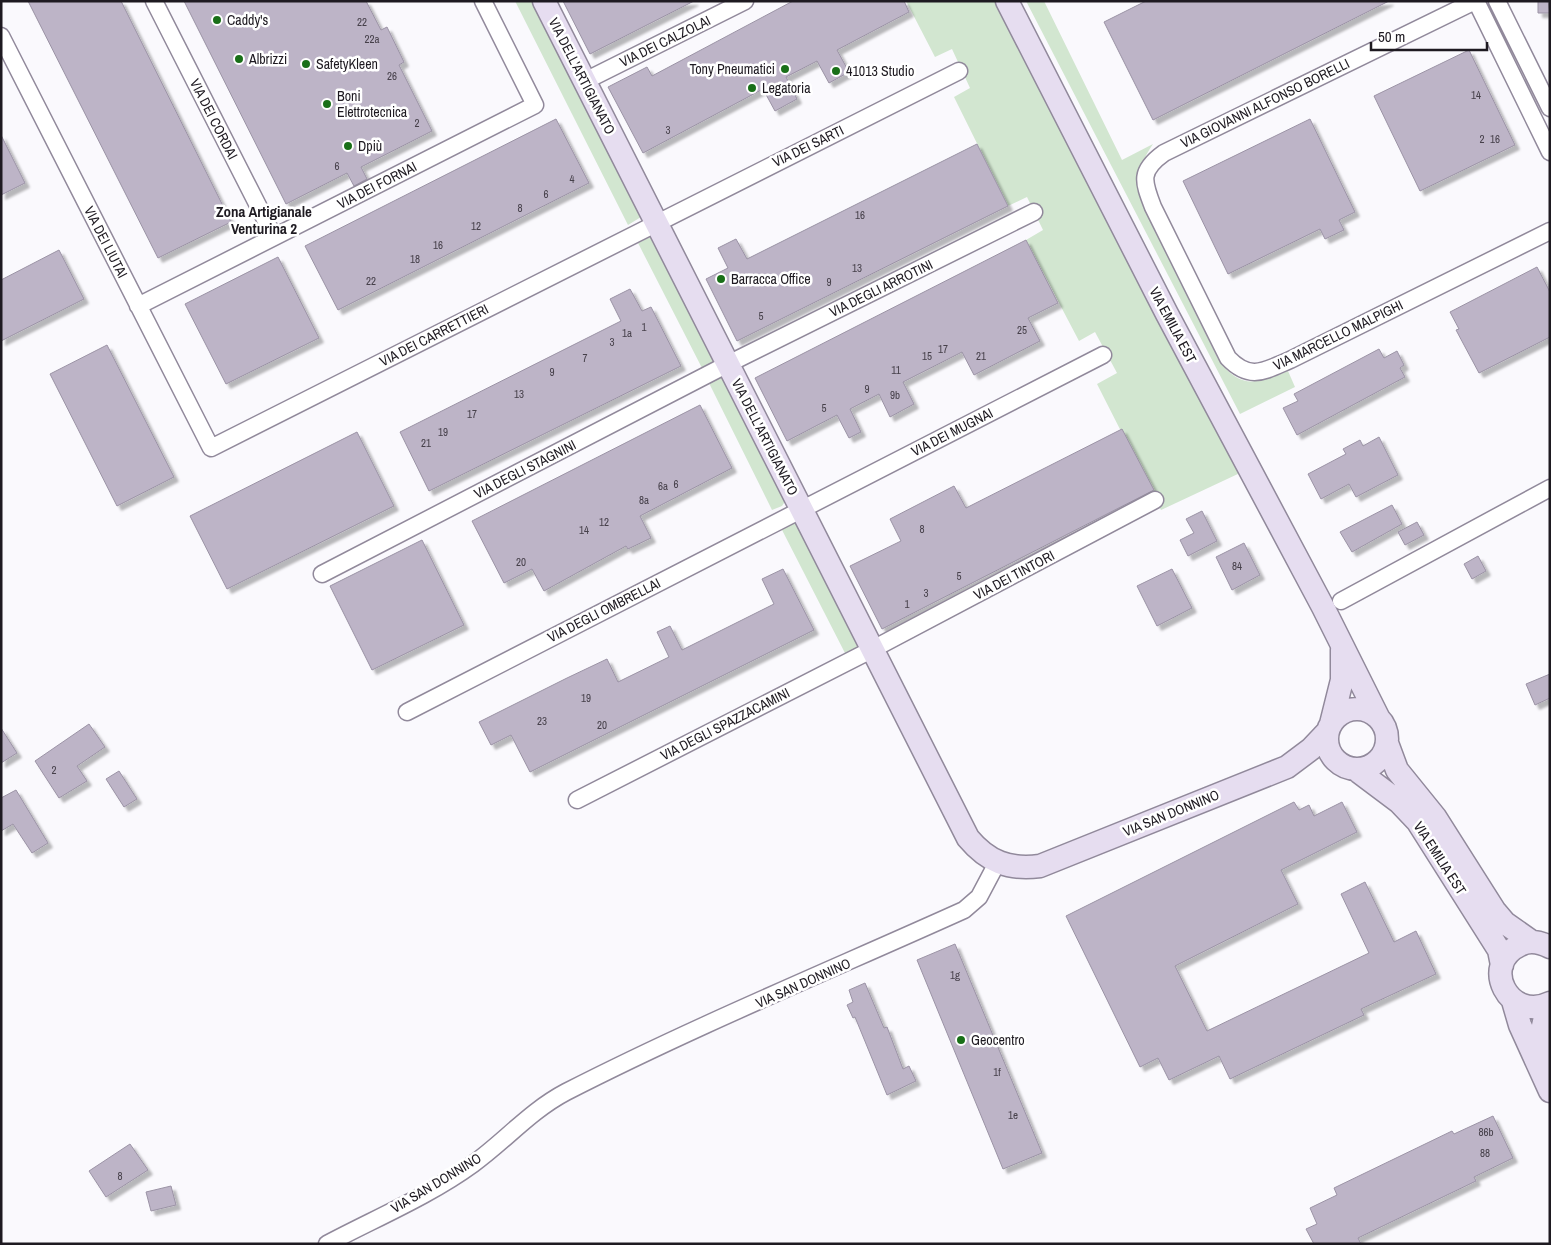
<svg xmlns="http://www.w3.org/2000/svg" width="1551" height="1245" font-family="'Archivo Narrow',sans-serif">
	<defs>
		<filter id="shadow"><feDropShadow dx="4.5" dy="4.5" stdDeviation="1" flood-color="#0004"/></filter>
	</defs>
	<rect width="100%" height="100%" fill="#faf9fd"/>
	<path fill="#d2e6d0" d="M515,1H534L641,217L628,225Z
		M906,1H1000L1240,473L1161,510L1097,384L1117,373L1095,332L1079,341L1026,240L1043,230L1027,197L1008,206L954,97L970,88L952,49L935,57Z
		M1026,1H1044L1122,160L1153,144C1142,161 1136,172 1138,192L1218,359C1241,391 1257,383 1288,371L1295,387L1240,414Z
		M652,236L715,359L710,365L702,368L638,243Z
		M720,378H723L786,500L782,506L772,510L709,383Z
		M796,520L861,648L846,655L781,528Z"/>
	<path fill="#bdb4c7" stroke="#9b93a5" filter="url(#shadow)" d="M28,1H121L231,222L158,258Z
		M184,1H366L381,30L387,27L404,62L399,65L432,131L361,167L367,179L354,186L347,173L286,204Z
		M563,1H694L590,54Z
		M793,1H904L909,12L837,50L849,72L829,83L817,61L786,77L797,99L775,111L763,89L643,153L608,87L647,67L652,76Z
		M1146,1H1389L1153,120L1104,22Z
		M1538,1H1548L1550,13H1538Z
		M1469,50L1515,145L1420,191L1374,96Z
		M556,119L589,183L338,310L305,246Z
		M1310,119L1355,212L1339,220L1344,230L1325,239L1320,229L1228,274L1183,181Z
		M1,135L25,183L1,195Z
		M977,144L1008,206L737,341L706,279L728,268L718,248L736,239L747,259Z
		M1026,240L1058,303L1028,318L1040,341L974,375L962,352L903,382L914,404L890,417L879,394L850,409L861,432L849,438L837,415L787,441L755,378Z
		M59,250L84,299L1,341V280Z
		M278,257L319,338L226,384L185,304Z
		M1537,267L1550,292V337L1479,373L1456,330L1459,329L1450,312Z
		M630,289L642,311L651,307L681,366L429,491L400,432L621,321L610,299Z
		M107,345L174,477L117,506L50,374Z
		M1379,349L1384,358L1397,351L1404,365L1400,368L1405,377L1297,435L1283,408L1298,401L1294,394Z
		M700,405L732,468L640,516L651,538L628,549L626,546L544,591L532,569L504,583L472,521Z
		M1122,429L1154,490L882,629L850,566L901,541L890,519L954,486L966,508Z
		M357,432L394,506L227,589L190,516Z
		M1379,437L1398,475L1356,497L1349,484L1321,499L1308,474L1346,454L1343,449L1360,440L1363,446Z
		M1392,505L1402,524L1352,552L1340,532Z
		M1202,511L1217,541L1188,556L1180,540L1194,533L1186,519Z
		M1417,522L1424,535L1405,545L1398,532Z
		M422,540L464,625L372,670L330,586Z
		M1244,543L1260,575L1232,590L1216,557Z
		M1478,556L1486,571L1472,579L1464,564Z
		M783,569L814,630L530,772L511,735L491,745L479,722L567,678L607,659L618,682L669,657L657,632L670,626L682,650L774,604L762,579Z
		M1172,569L1192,608L1157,626L1137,586Z
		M1550,674V698L1535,705L1526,684Z
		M89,724L105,747L77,766L87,781L59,798L35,761Z
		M1,728L17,753L1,763Z
		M119,771L137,799L124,807L106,779Z
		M16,790L48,843L32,853L13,824L1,831V798Z
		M1294,802L1299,810L1309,805L1314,816L1342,802L1357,832L1281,870L1298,904L1175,966L1207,1031L1369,953L1341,894L1365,882L1394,942L1416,931L1436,974L1361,1009L1364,1015L1230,1079L1219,1056L1169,1080L1158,1058L1140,1067L1066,916Z
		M955,944L1042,1153L1003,1169L917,960Z
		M865,983L884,1028L887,1027L903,1069L909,1066L916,1081L887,1095L855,1017L853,1018L847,1005L853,1002L849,990Z
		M1493,1116L1513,1158L1474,1177L1476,1181L1358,1238L1361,1244H1314L1306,1229L1317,1224L1310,1208L1337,1195L1334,1188L1452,1131L1454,1134Z
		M130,1144L148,1170L106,1197L89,1171Z
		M171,1186L176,1205L151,1211L146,1192Z"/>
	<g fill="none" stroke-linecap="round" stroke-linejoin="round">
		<g stroke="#91899b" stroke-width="19">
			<path id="street" d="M154,1L274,237
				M1475,1L1164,153C1139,171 1143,181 1153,207L1228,358C1250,381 1264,371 1290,360L1550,231
				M1476,1L1550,152
				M1497,1L1550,108
				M1,36L211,448L959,71
				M585,81L745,1
				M138,306L535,105L483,1
				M322,574L728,364L1034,212
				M1341,601L1550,488
				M407,712L1103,355
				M577,800L873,649L1155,500
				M327,1244C376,1218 429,1196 473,1164C505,1141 530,1111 566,1092C695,1026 831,970 964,910L979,897L997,863"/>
		</g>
		<g stroke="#91899b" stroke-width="25">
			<path id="secondary" d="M544,1L968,838C988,862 1009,870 1040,866L1287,767L1311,749L1328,731
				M1007,1L1167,314L1323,607L1378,717
				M1327 739a30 30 0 1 1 60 0a30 30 0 1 1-60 0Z
				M1331,724L1342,680V650
				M1387,743L1397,770L1435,817L1494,910L1505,923L1532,942
				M1355,769L1399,802L1418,822L1499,950L1502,965
				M1550,947C1540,942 1529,940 1520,945C1479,964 1509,1023 1550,1003
				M1513,1001L1520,1025L1550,1091
				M1541,1065V1035L1548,1004"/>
		</g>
		<use href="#street" stroke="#fff" stroke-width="16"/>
		<use href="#secondary" stroke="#e6ddf0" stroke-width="22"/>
	</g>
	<g fill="#196f18" stroke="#fff" stroke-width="2">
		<circle cx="217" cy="20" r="5"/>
		<circle cx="239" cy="59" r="5"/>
		<circle cx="306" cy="64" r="5"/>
		<circle cx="785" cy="69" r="5"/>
		<circle cx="836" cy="71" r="5"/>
		<circle cx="752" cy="88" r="5"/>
		<circle cx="327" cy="104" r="5"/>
		<circle cx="348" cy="146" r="5"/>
		<circle cx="721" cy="279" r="5"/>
		<circle cx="961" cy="1040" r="5"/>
	</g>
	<g text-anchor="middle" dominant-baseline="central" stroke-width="5" stroke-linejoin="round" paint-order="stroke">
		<g font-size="11" fill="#46404a">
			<text x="362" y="22">22</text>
			<text x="372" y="39">22a</text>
			<text x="392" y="76">26</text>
			<text x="1476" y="95">14</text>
			<text x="417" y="123">2</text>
			<text x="668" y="130">3</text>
			<text x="1482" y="139">2</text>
			<text x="1495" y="139">16</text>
			<text x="337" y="166">6</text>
			<text x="572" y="179">4</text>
			<text x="546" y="194">6</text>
			<text x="520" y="208">8</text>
			<text x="860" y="215">16</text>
			<text x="476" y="226">12</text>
			<text x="438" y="245">16</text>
			<text x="415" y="259">18</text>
			<text x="857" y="268">13</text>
			<text x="371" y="281">22</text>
			<text x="829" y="282">9</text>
			<text x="761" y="316">5</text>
			<text x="644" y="327">1</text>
			<text x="1022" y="330">25</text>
			<text x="627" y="333">1a</text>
			<text x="612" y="342">3</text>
			<text x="943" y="349">17</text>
			<text x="927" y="356">15</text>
			<text x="981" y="356">21</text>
			<text x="585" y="358">7</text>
			<text x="896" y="370">11</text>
			<text x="552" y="372">9</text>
			<text x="867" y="389">9</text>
			<text x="519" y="394">13</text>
			<text x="895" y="395">9b</text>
			<text x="824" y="408">5</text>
			<text x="472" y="414">17</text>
			<text x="443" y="432">19</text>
			<text x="426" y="443">21</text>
			<text x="676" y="484">6</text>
			<text x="663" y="486">6a</text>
			<text x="644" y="500">8a</text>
			<text x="604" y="522">12</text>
			<text x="922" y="529">8</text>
			<text x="584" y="530">14</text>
			<text x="521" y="562">20</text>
			<text x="1237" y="566">84</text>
			<text x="959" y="576">5</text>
			<text x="926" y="593">3</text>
			<text x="907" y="604">1</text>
			<text x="586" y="698">19</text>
			<text x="542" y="721">23</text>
			<text x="602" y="725">20</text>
			<text x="54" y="770">2</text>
			<text x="955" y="975">1g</text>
			<text x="997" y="1072">1f</text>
			<text x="1013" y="1115">1e</text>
			<text x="1486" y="1132">86b</text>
			<text x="1485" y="1153">88</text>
			<text x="120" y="1176">8</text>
		</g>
		<g font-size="14" fill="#1e1a21" stroke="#fff" text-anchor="start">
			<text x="227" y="20">Caddy's</text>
			<text x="249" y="59">Albrizzi</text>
			<text x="316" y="64">SafetyKleen</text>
			<text x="775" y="69" text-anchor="end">Tony Pneumatici</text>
			<text x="846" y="71">41013 Studio</text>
			<text x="762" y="88">Legatoria</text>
			<text x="337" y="96">Boni<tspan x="337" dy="16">Elettrotecnica</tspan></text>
			<text x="358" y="146">Dpiù</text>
			<text x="731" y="279">Barracca Office</text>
			<text x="971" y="1040">Geocentro</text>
		</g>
		<g font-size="14" fill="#1e1a21" stroke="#fff">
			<text transform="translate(665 41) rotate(-26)">VIA DEI CALZOLAI</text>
			<text transform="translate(582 76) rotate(63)">VIA DELL'ARTIGIANATO</text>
			<text transform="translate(1265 103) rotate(-26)">VIA GIOVANNI ALFONSO BORELLI</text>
			<text transform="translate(214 119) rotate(63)">VIA DEI CORDAI</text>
			<text transform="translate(808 146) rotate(-26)">VIA DEI SARTI</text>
			<text transform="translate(377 185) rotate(-27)">VIA DEI FORNAI</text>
			<text transform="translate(106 242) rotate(63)">VIA DEI LIUTAI</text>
			<text transform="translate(881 288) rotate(-26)">VIA DEGLI ARROTINI</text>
			<text transform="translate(1173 325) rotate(62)">VIA EMILIA EST</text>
			<text transform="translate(434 335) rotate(-27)">VIA DEI CARRETTIERI</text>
			<text transform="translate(1338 335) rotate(-26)">VIA MARCELLO MALPIGHI</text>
			<text transform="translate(952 432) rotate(-27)">VIA DEI MUGNAI</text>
			<text transform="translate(765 437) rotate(63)">VIA DELL'ARTIGIANATO</text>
			<text transform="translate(525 469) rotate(-27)">VIA DEGLI STAGNINI</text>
			<text transform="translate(1014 575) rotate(-28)">VIA DEI TINTORI</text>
			<text transform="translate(604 610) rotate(-27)">VIA DEGLI OMBRELLAI</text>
			<text transform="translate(725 724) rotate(-27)">VIA DEGLI SPAZZACAMINI</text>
			<text transform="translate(1171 813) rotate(-22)">VIA SAN DONNINO</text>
			<text transform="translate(1440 858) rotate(57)">VIA EMILIA EST</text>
			<text transform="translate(803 983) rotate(-24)">VIA SAN DONNINO</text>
			<text transform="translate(436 1183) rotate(-31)">VIA SAN DONNINO</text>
		</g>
		<g font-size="15" font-weight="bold" fill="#1e1a21" stroke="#fff">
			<text x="264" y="211">Zona Artigianale<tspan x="264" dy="17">Venturina 2</tspan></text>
		</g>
	</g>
	<rect width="1551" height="1245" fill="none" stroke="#1e1a21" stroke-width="5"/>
	<path d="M1371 42v8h116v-8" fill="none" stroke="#1e1a21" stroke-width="2.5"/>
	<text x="1378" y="42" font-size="15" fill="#1e1a21" stroke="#ffffff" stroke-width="4" paint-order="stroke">50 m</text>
</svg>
